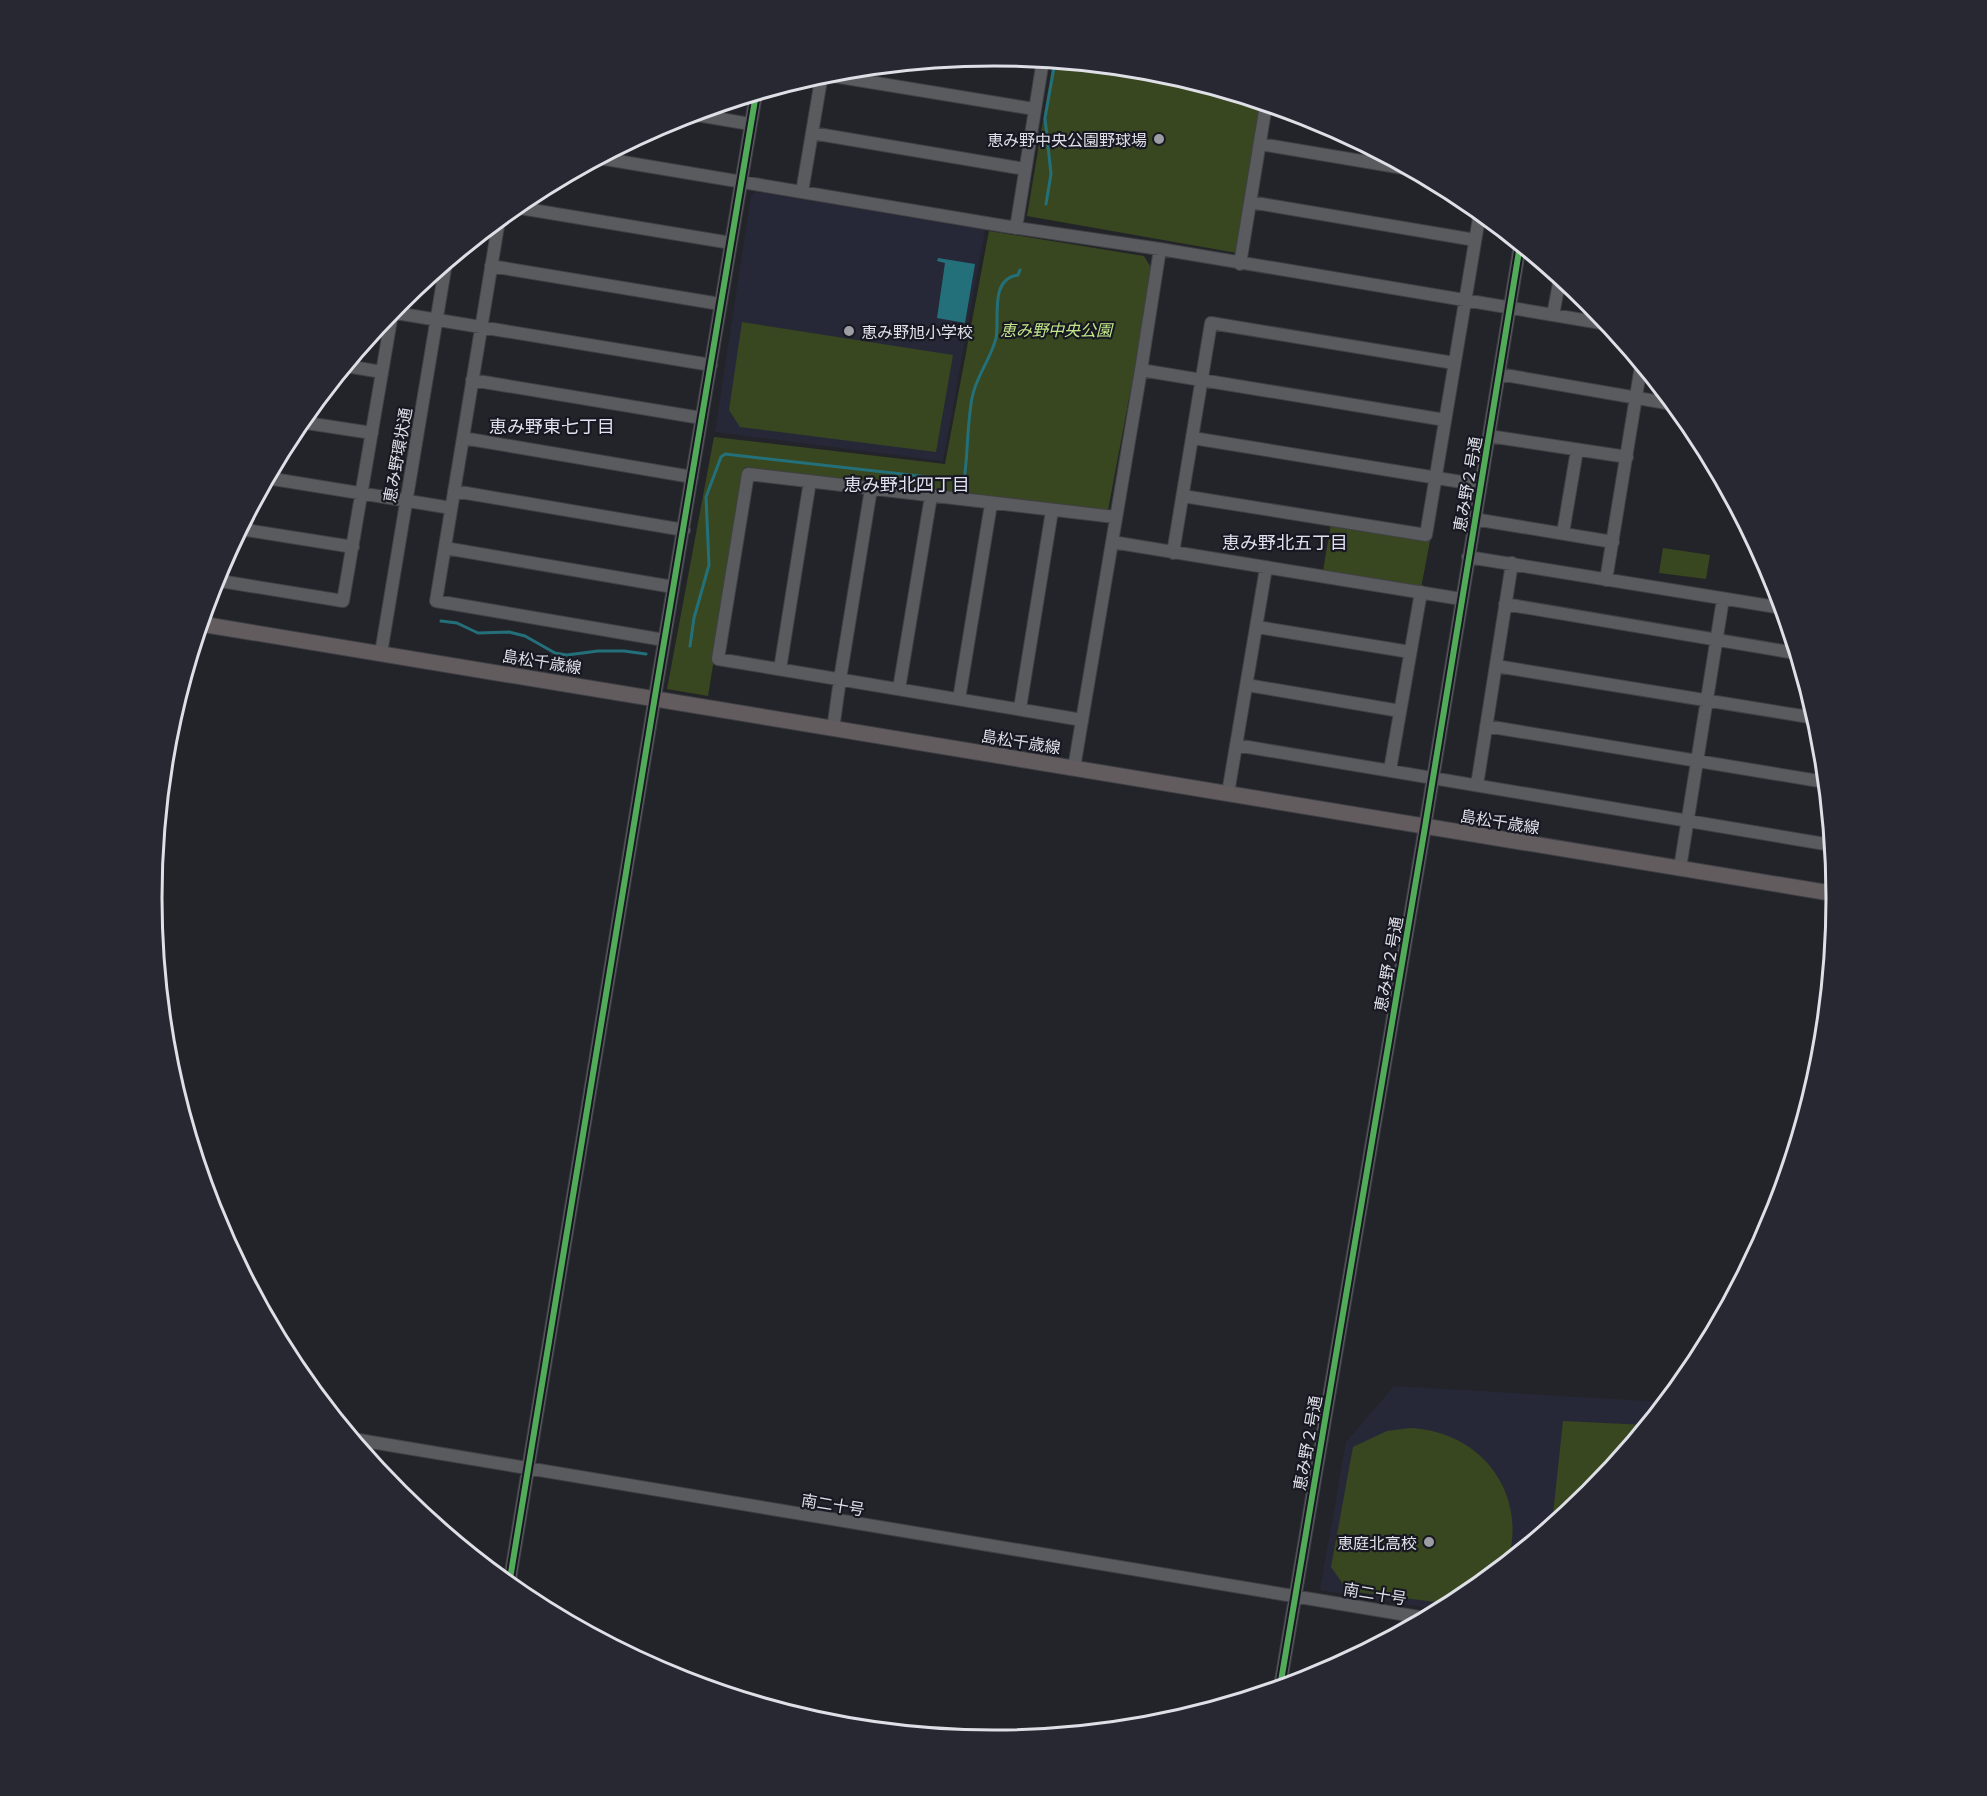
<svg xmlns="http://www.w3.org/2000/svg" width="1987" height="1796" font-family="'Playfair Display','Noto Sans JP',serif">
	<rect width="100%" height="100%" fill="#232429"/>
	<path fill="#272837" d="M756,192L985,230L943,461L715,432L751,196Z
		M1394,1386L1664,1402L1589,1494L1461,1599L1440,1610L1320,1590L1346,1442Z"/>
	<path fill="#38471f" d="M1053,61L1158,72L1262,103L1237,253L1027,216Z
		M989,231L1144,256L1153,271L1108,510L745,467L708,696L667,689L714,437L945,464Z
		M742,322L953,355L936,452L740,427L729,410Z
		M1331,524L1430,541L1421,588L1323,571Z
		M1663,548L1710,555L1706,579L1659,573Z
		M1563,1421L1646,1425L1589,1494L1552,1524Z
		M1410,1428C1480,1431 1528,1492 1508,1560L1461,1599L1452,1604L1348,1591L1331,1567L1353,1447L1387,1431Z"/>
	<path fill="#24707a" d="M938,258L975,264L965,323L937,318L945,263L937,261Z"/>
	<g fill="none" stroke-linecap="round" stroke-linejoin="round">
		<path stroke="#24707a" stroke-width="3" d="M1046,204L1051,174L1045,118L1055,62
			M441,621L457,623L478,633L509,632L525,636L555,653L567,655L598,651H624L646,654
			M690,646L694,618L709,565L706,497L721,457L725,454L964,481C968,454 967,425 972,398C976,376 991,359 996,338C1000,318 989,279 1018,275L1020,270"/>
		<g stroke="#3f4045" stroke-width="14">
			<path id="minor" d="M821,74L1034,109
				M691,114L750,124
				M812,133L1025,169
				M1260,144L1409,169
				M599,158L1004,226L1160,249L1607,324
				M802,192L822,74
				M1250,202L1475,240
				M514,207L731,243
				M499,220L436,601L664,640
				M1016,228L1043,60
				M1240,264L1266,105
				M491,266L720,304
				M390,312L711,365
				M1553,315L1560,278
				M346,366L382,372
				M1141,370L1445,420
				M1499,374L1672,404
				M472,380L701,418
				M300,422L372,433
				M1489,436L1627,457
				M463,438L692,477
				M1193,438L1480,485
				M267,478L451,508
				M454,491L684,530
				M1183,496L1426,535L1480,212
				M1474,519L1613,542
				M240,529L353,547
				M1563,533L1577,450
				M1112,542L1461,599
				M445,548L673,587
				M1173,553L1211,323L1454,363
				M1468,557L1782,608
				M214,580L343,601L393,308
				M1606,580L1641,366
				M1505,604L1795,653
				M1257,627L1410,652
				M381,653L446,263
				M1496,666L1815,718
				M780,669L810,481
				M1247,685L1400,711
				M899,689L931,496
				M959,699L991,504
				M1020,708L1052,511
				M1082,720L718,659L748,474L1115,517
				M1486,726L1825,782
				M833,729L840,679L871,489
				M1236,745L1831,845
				M1074,768L1141,370L1160,249
				M1390,770L1421,592
				M1477,785L1512,563
				M1228,793L1266,568
				M1680,868L1723,599
				M353,1439L1425,1618
				M509,1585L656,690L756,94
				M1280,1687L1425,827L1520,245"/>
		</g>
		<g stroke="#3f4045" stroke-width="17">
			<path id="major" d="M201,624C746,713 1291,803 1836,894"/>
		</g>
		<use href="#minor" stroke="#5a5b5f" stroke-width="12"/>
		<use href="#major" stroke="#635c5f" stroke-width="15"/>
		<g stroke="#181822" stroke-width="10">
			<path id="cycleway" d="M509,1585L656,690L756,94
				M1280,1687L1425,827L1520,245"/>
		</g>
		<use href="#cycleway" stroke="#51ab58" stroke-width="6"/>
	</g>
	<g fill="#9d9ea4" stroke="#181822" stroke-width="2">
		<circle cx="1159" cy="139" r="6"/>
		<circle cx="849" cy="331" r="6"/>
		<circle cx="1429" cy="1542" r="6"/>
	</g>
	<g text-anchor="middle" dominant-baseline="central" stroke-width="4.5" stroke-linejoin="round" paint-order="stroke">
		<g font-size="16" fill="#dfe0e7" stroke="#181822" text-anchor="end">
			<text x="1147" y="139">恵み野中央公園野球場</text>
			<text x="861" y="331" text-anchor="start">恵み野旭小学校</text>
			<text x="1417" y="1542">恵庭北高校</text>
		</g>
		<g font-size="16" font-style="italic" fill="#c2e788" stroke="#181822">
			<text x="1056" y="329">恵み野中央公園</text>
		</g>
		<g font-size="16" fill="#dfe0e7" stroke="#181822">
			<text transform="translate(397 455) rotate(-80)">恵み野環状通</text>
			<text transform="translate(1467 484) rotate(-80)">恵み野２号通</text>
			<text transform="translate(542 661) rotate(9)">島松千歳線</text>
			<text transform="translate(1021 741) rotate(9)">島松千歳線</text>
			<text transform="translate(1500 821) rotate(9)">島松千歳線</text>
			<text transform="translate(1388 964) rotate(-80)">恵み野２号通</text>
			<text transform="translate(1307 1443) rotate(-80)">恵み野２号通</text>
			<text transform="translate(833 1504) rotate(9)">南二十号</text>
			<text transform="translate(1375 1593) rotate(9)">南二十号</text>
		</g>
		<g font-size="18" fill="#dfe1ee" stroke="#181822">
			<text x="552" y="426">恵み野東七丁目</text>
			<text x="907" y="484">恵み野北四丁目</text>
			<text x="1285" y="542">恵み野北五丁目</text>
		</g>
	</g>
	<path d="M0 0H1987V1796H0ZM162 898a832 832 0 1 1 1664 0a832 832 0 1 1-1664 0Z" fill="#282832" fill-rule="evenodd"/>
	<path fill="none" stroke="#dfe0e7" stroke-width="3" d="M162 898a832 832 0 1 1 1664 0a832 832 0 1 1-1664 0Z"/>
</svg>
